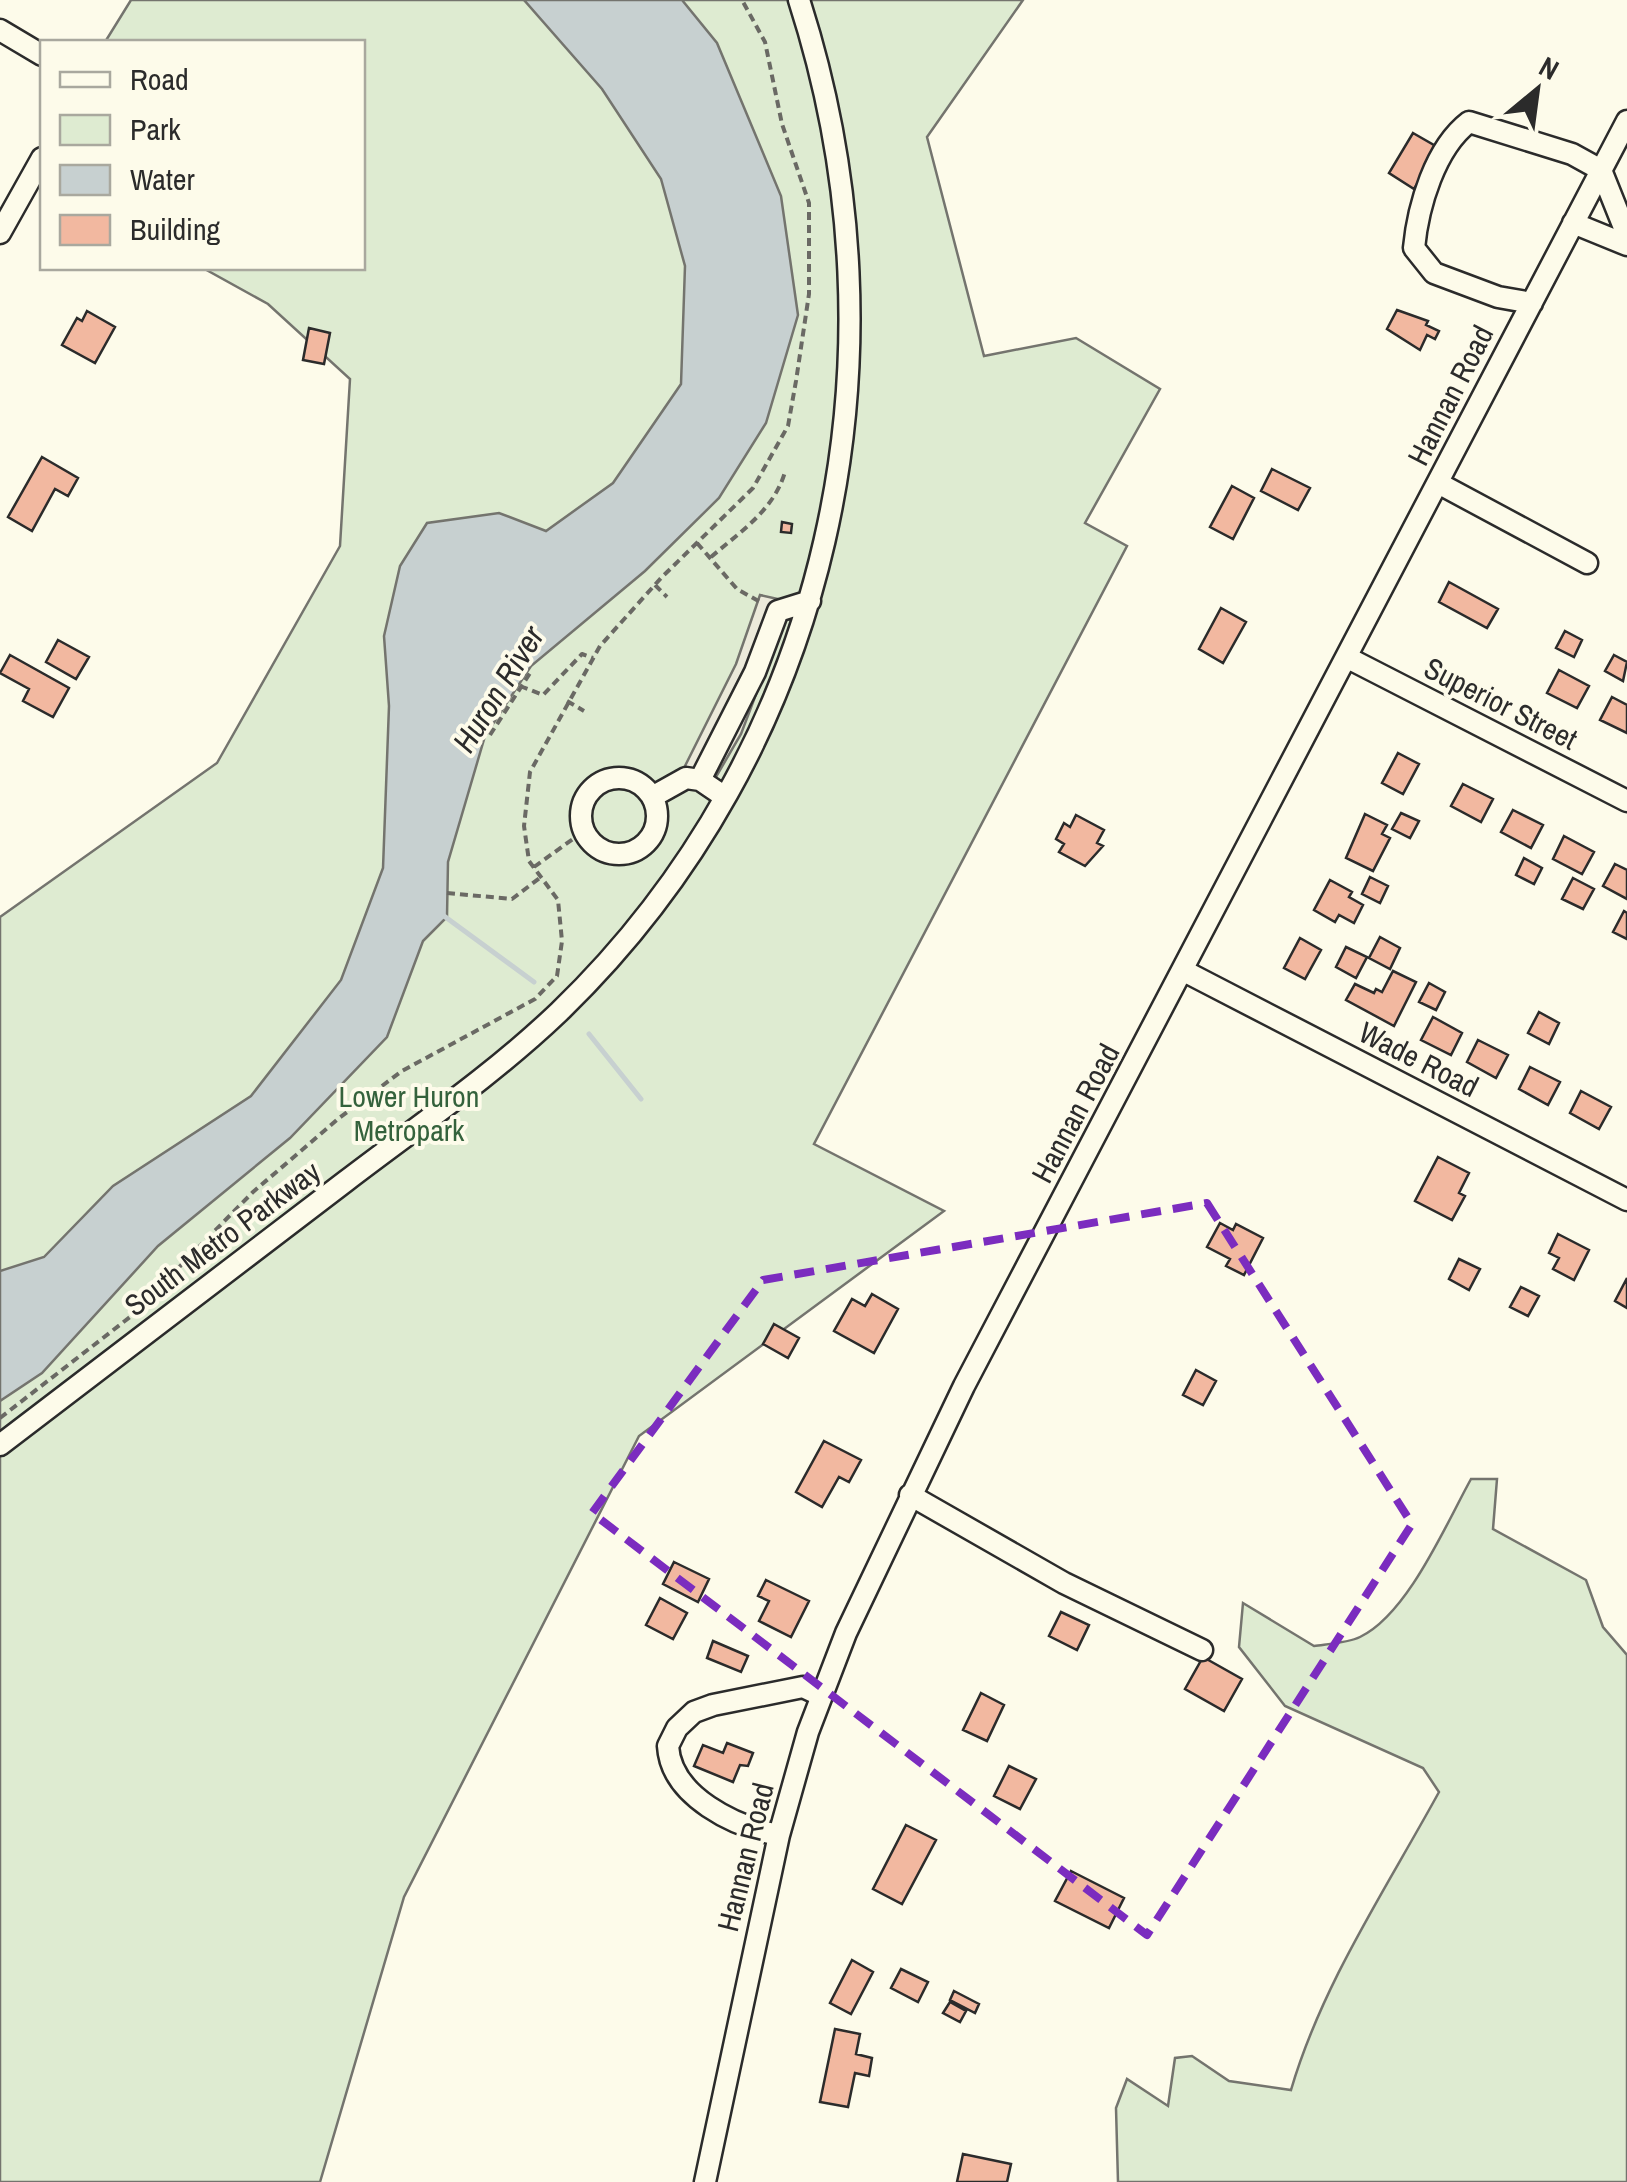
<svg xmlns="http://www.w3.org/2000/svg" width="1627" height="2182" font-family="'Archivo Narrow',sans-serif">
	<rect width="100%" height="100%" fill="#fdfbea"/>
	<path fill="#deebd1" stroke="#74746e" stroke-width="2.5" d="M131,0H1023L927,137L984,356L1076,338L1160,389L1085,523L1127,546L814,1144L944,1211L639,1436L404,1897L320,2182H0V917L217,763L340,546L350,379L268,304L203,268H362V42H105Z
		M1471,1479H1497L1493,1529L1586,1580L1603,1627L1627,1655V2182H1118L1116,2108L1127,2079L1168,2106L1175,2058L1192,2056L1229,2081L1291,2090C1322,1984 1386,1889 1439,1792L1423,1768L1285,1706L1239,1647L1243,1603L1314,1646C1328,1644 1348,1643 1360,1637C1408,1614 1446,1524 1471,1479Z"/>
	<path fill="#eceadb" stroke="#74746e" stroke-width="2.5" d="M760,595L791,602L741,734L706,794L678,780L736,664Z"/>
	<path fill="#c7d0d0" stroke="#74746e" stroke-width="2.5" d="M524,0H682L717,43L781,196L798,315L766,423L719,498L645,571L531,666L485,736L448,862L447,917L423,941L387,1037L290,1138L158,1246L42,1373L0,1401V1271L44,1257L113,1186L251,1096L341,980L383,868L389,706L384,636L400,566L427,523L499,513L546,531L613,483L681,384L685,266L661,179L602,89Z"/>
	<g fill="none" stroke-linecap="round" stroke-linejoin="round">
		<path stroke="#c7d0d0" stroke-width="5" d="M444,916L534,982
			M589,1034L641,1099"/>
	</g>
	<path fill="#f2b8a0" stroke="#2b2b2b" stroke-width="2.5" d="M1413,133L1439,148L1414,189L1389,173Z
		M1397,310L1428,321L1426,325L1439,331L1435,339L1427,335L1420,350L1387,329Z
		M87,311L115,327L95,363L62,345L77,318L82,321Z
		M309,328L330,333L324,364L303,360Z
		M42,457L78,478L68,496L55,489L32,531L8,517Z
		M1272,469L1310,488L1298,510L1261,491Z
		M1232,486L1254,498L1233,539L1210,527Z
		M782,522L792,524L791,533L781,532Z
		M1449,582L1498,609L1487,628L1439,602Z
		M1221,608L1246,622L1223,663L1199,649Z
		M1565,631L1582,640L1574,657L1556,648Z
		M58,640L89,657L76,679L46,662Z
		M10,655L69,688L53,717L23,701L29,689L0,673Z
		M1614,655L1627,662L1623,681L1605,671Z
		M1559,670L1589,686L1577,708L1547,693Z
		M1612,697L1627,705V733L1600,720Z
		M1398,753L1419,764L1403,794L1382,783Z
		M1463,784L1493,799L1481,822L1451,806Z
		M1513,810L1543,825L1531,848L1501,832Z
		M1401,813L1419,821L1410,838L1392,829Z
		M1365,814L1387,825L1382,834L1390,838L1373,871L1346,858Z
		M1076,815L1104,830L1097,843L1103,846L1085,866L1059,852L1064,844L1056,839L1064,823L1070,827Z
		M1564,836L1594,852L1582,874L1553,859Z
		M1524,858L1542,868L1534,884L1516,875Z
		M1615,864L1627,870V899L1603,886Z
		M1370,877L1388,886L1380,903L1362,894Z
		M1573,878L1594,889L1583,909L1562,899Z
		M1330,880L1352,892L1349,897L1363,905L1354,923L1339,915L1335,922L1314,910Z
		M1624,911L1627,913V939L1613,932Z
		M1380,937L1400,948L1390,969L1369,958Z
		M1300,938L1321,950L1305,979L1284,968Z
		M1346,947L1367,957L1356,978L1336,967Z
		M1393,971L1416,982L1394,1026L1346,1000L1355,984L1374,993L1376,989L1382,992Z
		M1429,983L1445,992L1436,1010L1419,1002Z
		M1539,1012L1559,1023L1549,1044L1528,1033Z
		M1433,1017L1462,1033L1451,1055L1421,1040Z
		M1478,1040L1508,1055L1496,1078L1467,1062Z
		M1530,1067L1560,1082L1548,1105L1519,1089Z
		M1581,1091L1611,1107L1599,1129L1570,1113Z
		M1438,1157L1469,1173L1459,1193L1465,1196L1452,1220L1415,1201Z
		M1220,1223L1233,1230L1236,1224L1263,1238L1244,1275L1226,1266L1230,1259L1207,1247Z
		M1558,1234L1589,1250L1574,1280L1553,1269L1559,1258L1549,1253Z
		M1459,1259L1480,1269L1469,1290L1449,1279Z
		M1627,1278V1308L1615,1301Z
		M1521,1287L1539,1296L1528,1316L1510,1307Z
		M872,1294L898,1309L874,1353L834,1331L852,1299L865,1306Z
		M774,1324L799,1338L788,1358L763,1344Z
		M1196,1370L1216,1381L1203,1405L1183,1395Z
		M824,1441L861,1460L849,1482L839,1477L822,1507L796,1492Z
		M674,1562L709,1579L698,1602L663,1584Z
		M766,1580L809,1601L791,1637L759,1621L769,1601L758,1596Z
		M660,1598L687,1613L673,1639L646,1625Z
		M1061,1612L1089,1625L1077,1650L1049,1636Z
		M713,1641L748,1656L741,1672L707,1658Z
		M1203,1657L1242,1679L1224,1711L1185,1689Z
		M981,1693L1004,1705L987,1741L963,1730Z
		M727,1743L753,1753L748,1766L740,1765L733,1782L694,1766L703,1745L723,1753Z
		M1009,1766L1036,1779L1020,1809L994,1796Z
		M906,1825L936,1840L902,1904L873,1889Z
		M1071,1871L1124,1898L1109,1928L1055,1901Z
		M852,1960L873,1972L851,2014L830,2003Z
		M901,1969L928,1982L918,2002L891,1988Z
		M954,1991L979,2004L975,2013L950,2000Z
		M950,2002L966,2011L960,2022L943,2013Z
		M835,2029L860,2034L856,2054L872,2058L869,2076L855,2073L848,2107L820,2102Z
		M963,2154L1011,2164L1007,2182H957Z"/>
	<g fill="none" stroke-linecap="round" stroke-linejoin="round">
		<g stroke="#2b2b2b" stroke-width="25">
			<path id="minor" d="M0,30L42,55
				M1573,223L1627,245
				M0,233L42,158
				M1532,303L1498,297L1434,273L1414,248C1418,206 1435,148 1469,122L1572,154L1601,170L1627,235
				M1438,483L1587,563
				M1348,658L1627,801
				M581 816a38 38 0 1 1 76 0a38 38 0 1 1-76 0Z
				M652,797L686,778L700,780
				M725,797L700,780L755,672L778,611L810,601
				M1184,971L1627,1200
				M0,1445C115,1356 231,1269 346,1181C418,1126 493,1075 559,1012C832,749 914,356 799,0
				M910,1495L1064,1583L1202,1650
				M779,1835C736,1827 671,1797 668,1746L677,1728L694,1712L713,1705L803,1687L820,1695
				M705,2182L779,1835L808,1732L846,1633L964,1386L1627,121"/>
		</g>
		<path stroke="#6a6964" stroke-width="4" stroke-dasharray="8 5" stroke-linecap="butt" d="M697,543L737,589L762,603
			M711,557C740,532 774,510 785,472
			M655,585L667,597
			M520,686L543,695L582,654L593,658
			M567,701L584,711
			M490,735L532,670
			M534,867L584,831
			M447,893L512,899L541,877
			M0,1418L130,1317L253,1192L338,1119L402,1071L535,999L557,976L562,941L558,900L529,861L524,826L530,772L600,646L661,578L753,488L788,426L796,381L809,294V203L782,124L765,42L742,0"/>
		<use href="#minor" stroke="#fdfbea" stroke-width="20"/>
	</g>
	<path fill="none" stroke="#7b2cbf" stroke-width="8" stroke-dasharray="20 12" stroke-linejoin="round" d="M1207,1203L1412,1524L1147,1935L592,1513L763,1280Z"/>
	<g text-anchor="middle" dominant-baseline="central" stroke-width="8" stroke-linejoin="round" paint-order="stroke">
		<g font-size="30" fill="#2b2b2b" stroke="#fdfbea">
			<text transform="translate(1450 395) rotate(-63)">Hannan Road</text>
			<text transform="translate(1501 703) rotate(27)">Superior Street</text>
			<text transform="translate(1419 1059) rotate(27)">Wade Road</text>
			<text transform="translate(1075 1113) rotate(-62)">Hannan Road</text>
			<text transform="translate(222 1238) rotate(-37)">South Metro Parkway</text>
			<text transform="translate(745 1857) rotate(-76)">Hannan Road</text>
		</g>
		<g font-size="30" fill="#34623c" stroke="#fdfbea">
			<text x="409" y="1096">Lower Huron<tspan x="409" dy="34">Metropark</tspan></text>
		</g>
		<g font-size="32" font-style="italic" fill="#2b2b2b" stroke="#fdfbea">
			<text transform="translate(498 689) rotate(-58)">Huron River</text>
		</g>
	</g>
	<rect x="40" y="40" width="325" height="230" fill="#fdfbea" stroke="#a9a89e" stroke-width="2.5"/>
	<rect x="60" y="72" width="50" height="15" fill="#fdfbea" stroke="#a9a89e" stroke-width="2.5"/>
	<text x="130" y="90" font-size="30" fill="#2b2b2b">Road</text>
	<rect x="60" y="115" width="50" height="30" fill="#deebd1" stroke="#a9a89e" stroke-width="2.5"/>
	<text x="130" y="140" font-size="30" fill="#2b2b2b">Park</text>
	<rect x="60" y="165" width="50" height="30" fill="#c7d0d0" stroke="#a9a89e" stroke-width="2.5"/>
	<text x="130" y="190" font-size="30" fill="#2b2b2b">Water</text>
	<rect x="60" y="215" width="50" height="30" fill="#f2b8a0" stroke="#a9a89e" stroke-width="2.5"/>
	<text x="130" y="240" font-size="30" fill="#2b2b2b">Building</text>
	<g transform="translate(1537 90) rotate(29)" stroke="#fdfbea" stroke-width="8" paint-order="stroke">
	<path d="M0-8L18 38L0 25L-18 38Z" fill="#2b2b2b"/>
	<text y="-15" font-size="28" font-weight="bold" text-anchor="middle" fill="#2b2b2b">N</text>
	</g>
</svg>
